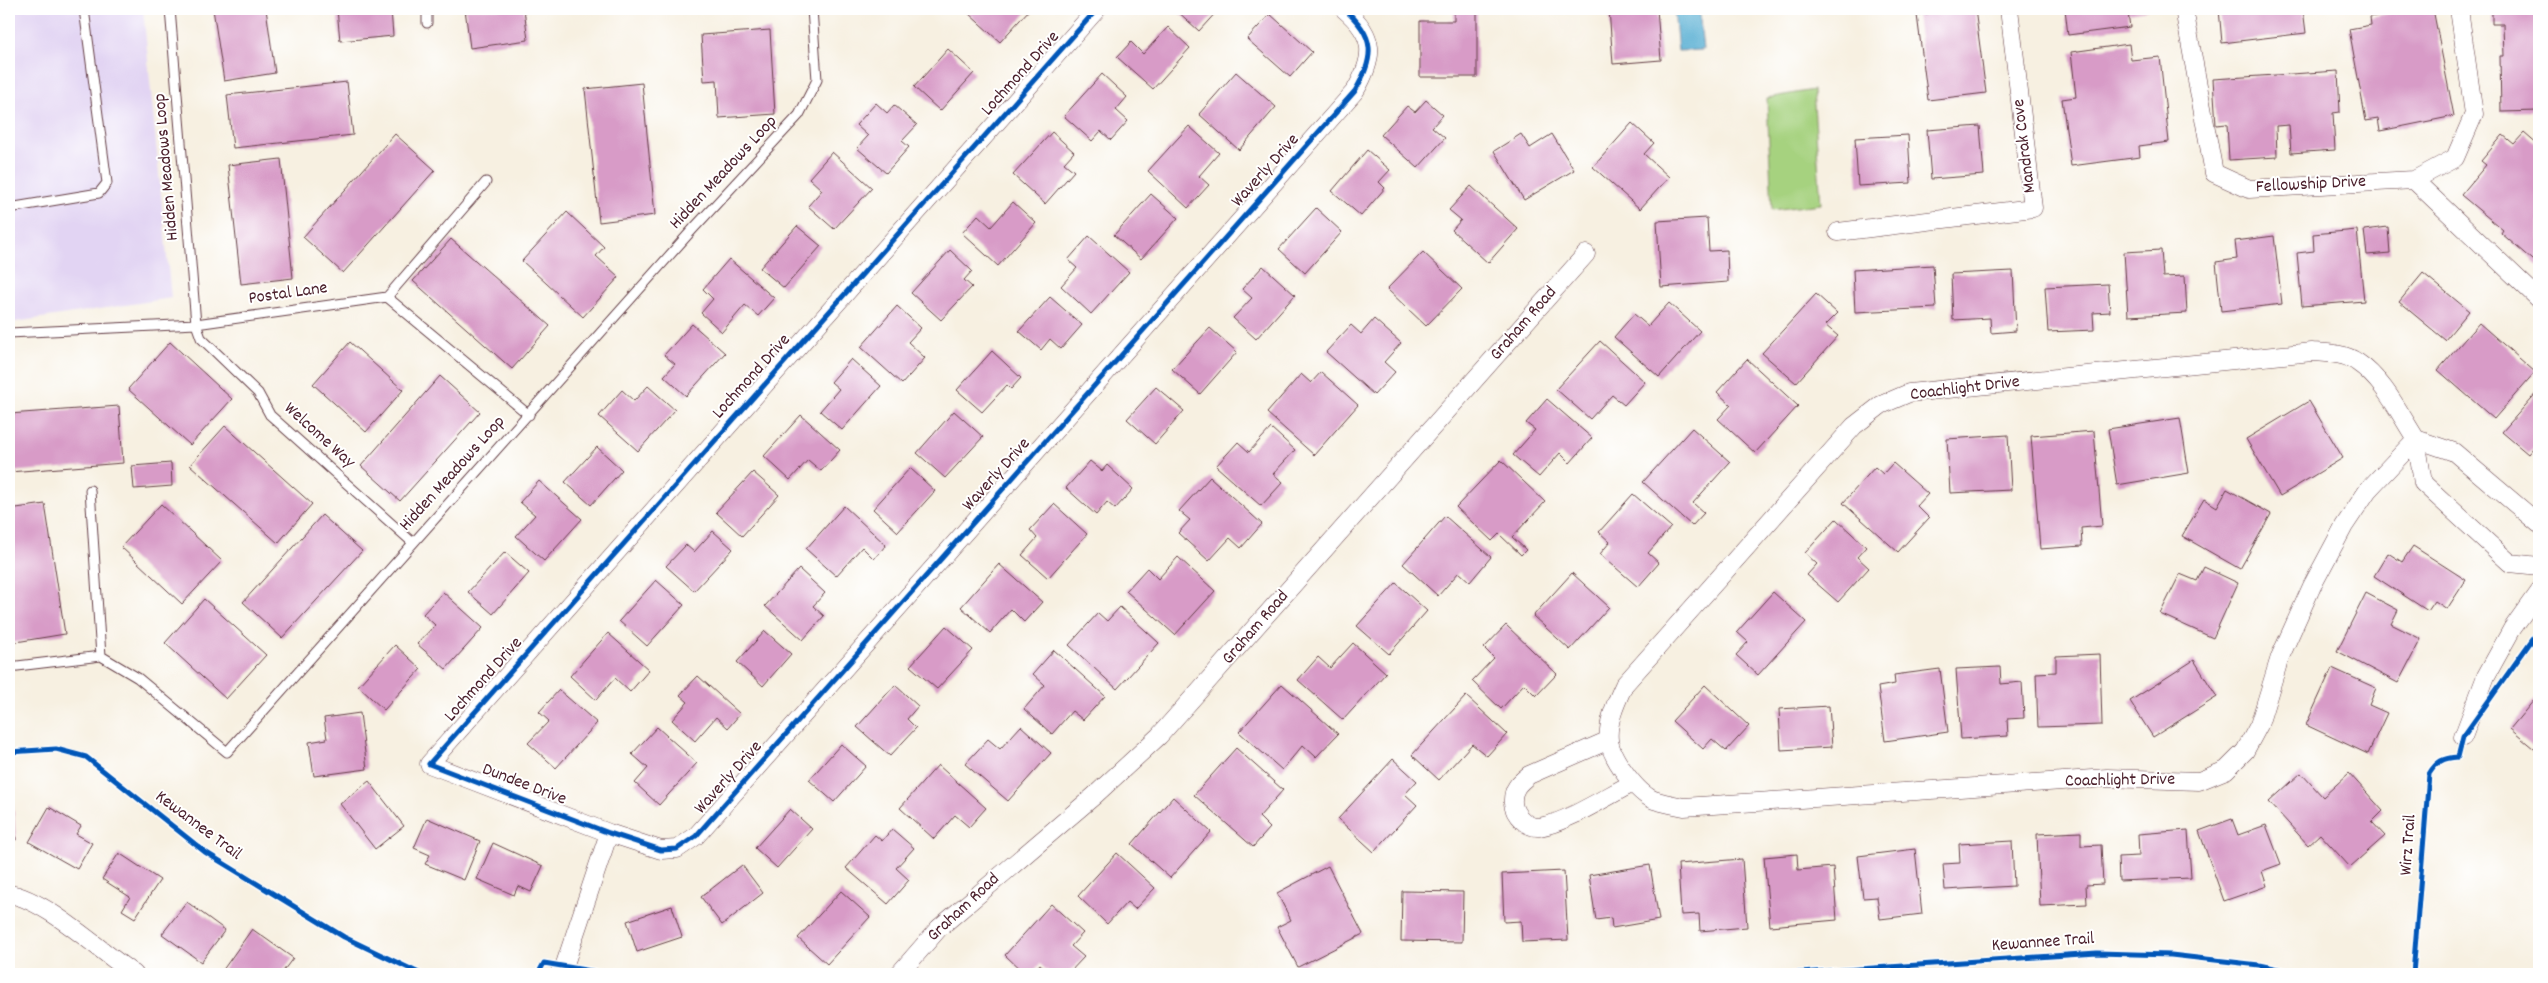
<svg xmlns="http://www.w3.org/2000/svg" width="2548" height="983" font-family="Dekko,sans-serif">
	<rect width="100%" height="100%" fill="#fff"/>
	<filter id="ink" filterUnits="userSpaceOnUse"><feTurbulence type="fractalNoise" baseFrequency=".02" numOctaves="2"/><feDisplacementMap in="SourceGraphic" scale="10" xChannelSelector="R" yChannelSelector="G"/><feConvolveMatrix kernelMatrix="1 2 1 2 8 2 1 2 1" color-interpolation-filters="sRGB"/></filter>
	<filter id="wash" filterUnits="userSpaceOnUse"><feTurbulence type="fractalNoise" baseFrequency=".0096" numOctaves="4" result="noise"/><feDisplacementMap in="SourceGraphic" scale="20" xChannelSelector="R" yChannelSelector="G"/><feGaussianBlur stdDeviation="1.12" result="paint"/><feColorMatrix in="noise" values="0 0 0 0 0 0 0 0 0 0 0 0 0 0 0 0 0 1.4 0 .05"/><feComposite in="paint" operator="in"/></filter>
	<g filter="url(#wash)">
		<rect width="100%" height="100%" fill="#f7f0e1"/>
		<path fill="#e2d4f3" d="M9,9H143L171,298L9,323Z"/>
		<path fill="#a6d27f" stroke="#787855" d="M1813,90L1821,204L1772,210L1767,98Z"/>
		<path fill="#54add2" stroke="#4f667e" d="M1674,9H1699L1703,50L1678,51Z"/>
		<g id="blocks">
			<path fill="#d89bc7" d="M213,9H266L275,73L224,81Z
				M337,9H391L393,36L340,41Z
				M465,9H524L528,40L470,48Z
				M972,9H1027L1029,10L1000,42L968,13Z
				M1175,9H1219L1199,31Z
				M1454,9H1477V77H1420V21H1454Z
				M1609,9H1657L1661,60L1613,64Z
				M1963,9H1975L1986,93L1928,100L1917,15Z
				M2065,9H2147L2148,10L2128,13L2130,27L2068,35Z
				M2219,9H2303L2306,33L2222,43Z
				M2414,9H2433L2454,116L2380,131L2378,119L2366,121L2349,29L2371,25L2370,17Z
				M2492,9H2539V111L2501,112L2500,56H2504L2503,24H2492Z
				M1270,14L1312,52L1290,77L1247,39Z
				M1168,27L1190,48L1153,89L1117,57L1131,42L1143,54Z
				M770,30L775,114L719,118L717,80L704,81L701,35Z
				M2129,44L2131,60L2160,57L2169,142L2139,146L2140,157L2071,166L2062,99L2076,97L2071,52Z
				M948,49L974,73L940,111L914,87Z
				M2338,71L2340,112L2333,113L2335,150L2291,153L2289,125L2276,126L2277,157L2229,160L2227,124L2216,125L2213,79Z
				M1236,72L1276,107L1239,150L1199,114Z
				M1102,74L1127,97L1116,110L1128,121L1111,140L1101,131L1092,141L1064,116Z
				M347,82L353,135L233,148L227,95Z
				M642,83L655,215L599,222L585,89Z
				M1426,100L1443,115L1432,127L1445,138L1418,168L1381,135L1407,106L1415,112Z
				M876,103L887,113L894,105L917,125L902,141L909,147L886,173L857,148L868,136L856,125Z
				M1632,123L1654,143L1644,154L1669,177L1640,209L1593,167Z
				M1189,126L1219,153L1199,176L1209,185L1188,208L1148,171Z
				M1980,126L1984,175L1931,179L1927,130Z
				M1052,132L1074,152L1064,163L1074,171L1045,204L1013,175Z
				M2524,133L2539,146V171L2537,174L2539,176V266L2501,233L2503,230L2461,195L2486,165L2481,161L2503,135L2514,144Z
				M395,134L435,170L343,273L303,237Z
				M1521,134L1530,148L1552,134L1574,170L1524,200L1494,151Z
				M1908,135L1911,183L1858,186L1855,138Z
				M1367,150L1390,170L1379,182L1385,188L1361,216L1332,191Z
				M832,152L872,188L834,229L808,206L822,190L809,178Z
				M281,159L293,278L241,284L228,165Z
				M1471,186L1518,229L1488,263L1452,230L1461,220L1449,210Z
				M1151,194L1178,218L1141,259L1114,235Z
				M1013,202L1036,223L998,266L962,233L978,215L991,227Z
				M1316,208L1342,232L1305,273L1279,249Z
				M567,212L604,247L596,256L619,277L583,317L522,261Z
				M1707,218L1709,251L1727,250L1728,282L1661,287L1657,221Z
				M797,226L821,246L784,288L760,268Z
				M2388,227L2390,253L2367,255L2364,230Z
				M2357,230L2364,301L2302,306L2297,253L2314,251L2313,234Z
				M1089,236L1129,272L1091,314L1061,286L1077,268L1068,260Z
				M2274,236L2282,304L2221,311L2216,262L2237,259L2235,241Z
				M451,239L550,326L512,369L413,281Z
				M950,250L972,271L964,280L972,287L941,320L911,293Z
				M2161,250L2163,277L2185,276L2187,313L2128,316L2124,252Z
				M1423,252L1462,289L1426,326L1387,289Z
				M729,259L774,298L758,316L745,305L722,332L701,313L713,299L703,289Z
				M1933,265L1936,308L1855,312L1853,270Z
				M1263,266L1295,295L1256,339L1233,318L1252,298L1242,289Z
				M2013,271L2016,331L1991,333L1990,318L1953,320L1951,274Z
				M2423,273L2469,311L2445,340L2399,302Z
				M2108,284L2110,312L2093,313L2094,330L2048,332L2045,287Z
				M1816,294L1837,313L1825,325L1838,336L1796,383L1762,353Z
				M1050,297L1082,325L1061,349L1050,339L1041,350L1019,331Z
				M1669,303L1700,331L1659,377L1614,337L1634,314L1648,326Z
				M897,306L921,328L908,342L925,358L902,384L861,347Z
				M1374,319L1401,343L1384,362L1395,372L1374,395L1326,352L1351,325L1361,334Z
				M2479,323L2535,372L2494,419L2438,370Z
				M692,324L725,353L686,396L664,376L675,364L664,355Z
				M1210,328L1237,352L1200,394L1172,369Z
				M1600,341L1645,382L1624,405L1612,395L1590,419L1556,389Z
				M170,342L232,399L190,445L128,389Z
				M350,342L403,390L366,432L313,384Z
				M992,351L1021,378L1011,389L1007,385L982,412L957,390Z
				M851,359L881,386L842,430L820,411L839,389L831,382Z
				M1747,359L1798,406L1755,453L1718,419L1731,405L1717,392Z
				M1321,372L1358,405L1314,455L1267,413L1301,374L1311,383Z
				M440,376L480,412L400,501L361,466Z
				M648,386L675,410L638,451L599,416L622,390L634,401Z
				M1156,387L1184,411L1155,444L1127,419Z
				M2539,390V441L2528,454L2502,432Z
				M1547,399L1592,438L1570,463L1560,453L1539,477L1513,455L1535,430L1526,423Z
				M2309,401L2343,458L2280,496L2246,439Z
				M119,406L123,463L9,472V414Z
				M954,411L983,437L945,478L917,453Z
				M801,415L840,450L821,471L808,460L790,480L764,456Z
				M2180,418L2189,473L2117,485L2108,429Z
				M225,426L312,504L278,543L190,465Z
				M1271,428L1295,450L1273,474L1283,482L1261,506L1216,466L1238,442L1249,452Z
				M1692,428L1730,462L1693,503L1704,513L1692,526L1643,482Z
				M2094,431L2102,526L2081,528L2082,546L2040,549L2031,436Z
				M2008,435L2011,490L1950,493L1947,439Z
				M597,447L622,470L591,505L565,482Z
				M1501,460L1545,502L1512,537L1526,550L1521,555L1499,534L1492,541L1456,507Z
				M1090,461L1102,471L1107,465L1133,489L1115,509L1107,502L1096,515L1066,488Z
				M171,463L172,486L134,489L132,466Z
				M1893,463L1928,494L1917,506L1929,518L1898,552L1843,503L1875,467L1883,474Z
				M910,468L935,491L898,532L873,509Z
				M753,472L779,495L742,536L716,512Z
				M1210,477L1262,524L1241,548L1230,538L1209,561L1178,533L1190,520L1179,511Z
				M539,481L582,519L544,561L516,536L535,515L520,502Z
				M2227,489L2271,514L2240,569L2182,536L2204,499L2217,507Z
				M1633,494L1671,527L1648,553L1659,563L1638,587L1600,554L1610,542L1599,532Z
				M45,504L65,634L10,643L9,509Z
				M161,504L222,561L182,604L121,547Z
				M1054,504L1087,534L1048,578L1022,555L1037,538L1030,530Z
				M844,506L886,545L874,559L862,547L836,576L806,549Z
				M322,515L362,551L282,638L243,602Z
				M1445,516L1491,557L1470,582L1459,572L1438,596L1403,564Z
				M1836,519L1866,547L1857,557L1869,568L1838,602L1807,575L1817,564L1805,553Z
				M713,531L733,549L694,591L666,566L686,545L694,552Z
				M2413,546L2466,580L2447,609L2435,601L2428,611L2374,576L2388,553L2402,562Z
				M505,552L529,573L493,614L468,592Z
				M1178,557L1215,591L1175,635L1126,591L1147,568L1158,579Z
				M999,564L1042,602L1024,622L1011,609L990,633L961,607Z
				M2204,567L2238,583L2213,638L2160,614L2180,574L2197,581Z
				M799,569L825,593L813,606L824,616L803,640L765,606Z
				M1572,573L1609,607L1570,650L1533,616Z
				M656,580L684,605L647,646L619,621Z
				M1396,583L1427,611L1389,654L1357,626Z
				M443,592L483,628L446,669L417,644L435,625L423,614Z
				M1773,592L1806,622L1758,675L1736,655L1748,642L1737,632Z
				M2366,593L2398,610L2391,624L2421,639L2398,683L2337,651Z
				M204,599L266,655L226,699L165,643Z
				M1120,607L1159,643L1117,689L1069,645L1098,613L1107,621Z
				M1506,625L1557,674L1536,696L1524,684L1501,709L1472,681L1494,658L1484,648Z
				M946,626L973,650L937,689L910,666Z
				M765,631L791,654L763,686L737,662Z
				M608,633L649,670L630,692L615,678L596,700L570,676Z
				M1353,643L1386,673L1343,720L1298,680L1318,657L1330,668Z
				M395,645L421,669L384,710L358,686Z
				M1054,650L1105,696L1083,720L1072,711L1052,734L1024,709L1045,685L1033,674Z
				M2100,654L2102,725L2038,727L2036,673L2056,672V656Z
				M2194,660L2217,697L2153,737L2130,701Z
				M2000,667L2001,684L2022,682L2024,718L2007,719L2008,736L1961,739L1956,669Z
				M2332,668L2376,688L2369,705L2387,713L2368,754L2306,725Z
				M1940,669L1948,732L1885,741L1878,687L1895,684L1894,675Z
				M698,676L740,714L728,728L716,717L695,741L672,720L688,702L680,695Z
				M1282,684L1338,734L1316,757L1303,745L1282,770L1239,732Z
				M895,685L918,706L907,719L916,728L890,756L857,727Z
				M1705,685L1749,726L1726,751L1712,739L1703,749L1672,721Z
				M559,690L597,723L556,768L528,743L549,721L539,712Z
				M2539,694V753L2510,729Z
				M1466,696L1507,734L1487,756L1472,744L1439,780L1412,755Z
				M1829,706L1832,747L1781,750L1779,709Z
				M360,713L367,769L314,776L309,742L327,739L324,718Z
				M1021,726L1051,753L1008,801L965,764L988,739L1000,749Z
				M657,727L697,763L659,805L635,783L648,768L632,754Z
				M841,744L866,766L834,802L809,780Z
				M1236,748L1283,790L1259,817L1270,828L1253,847L1194,795Z
				M1393,759L1417,781L1405,794L1417,805L1374,852L1338,819Z
				M938,765L986,808L969,827L955,815L934,839L900,808Z
				M2301,773L2323,797L2349,773L2383,811L2372,822L2385,836L2350,867L2320,834L2308,845L2269,802Z
				M369,781L404,826L375,849L340,804Z
				M1173,797L1211,832L1170,878L1132,844Z
				M9,802H13L16,840H9Z
				M49,807L81,826L76,834L92,843L77,869L29,842Z
				M790,809L812,829L777,868L755,848Z
				M427,818L480,841L464,880L425,864L430,855L414,848Z
				M2232,819L2238,835L2266,825L2281,864L2262,871L2267,886L2224,901L2199,831Z
				M892,829L914,848L896,868L909,880L888,904L846,868L875,835L882,841Z
				M2188,830L2191,878L2119,881L2118,857L2139,856L2138,834Z
				M2081,832V846L2101,845L2103,884L2086,885L2087,904L2040,906L2037,834Z
				M2012,841L2014,886L1945,890L1943,864L1960,863L1959,844Z
				M493,843L543,866L531,892L518,886L514,895L477,879Z
				M1915,849L1922,914L1880,919L1877,897L1863,898L1858,856Z
				M119,853L160,880L135,918L122,910L130,897L102,879Z
				M1117,853L1155,888L1135,909L1127,902L1107,924L1078,896Z
				M1797,854L1798,870L1833,867L1837,920L1770,926L1764,857Z
				M1742,859L1747,927L1700,931L1699,914L1681,915L1678,864Z
				M742,865L763,893L722,925L701,897Z
				M1650,865L1659,920L1612,928L1611,918L1596,920L1589,875Z
				M1328,866L1363,934L1298,967L1277,927L1291,920L1277,893Z
				M1564,871L1568,940L1522,942L1521,921L1504,922L1502,874Z
				M841,891L870,917L827,964L798,938Z
				M1402,891L1463,892L1462,942L1401,941Z
				M187,902L225,930L201,962L162,934Z
				M1051,904L1083,933L1071,946L1084,957L1068,974H1051L1040,964L1031,974H1025L1005,955Z
				M672,906L682,937L637,952L627,921Z
				M252,929L293,958L281,974H251L247,972L246,974H220Z"/>
		</g>
	</g>
	<g filter="url(#ink)">
		<use href="#blocks" fill-opacity="0" stroke="#643e46" stroke-width="1"/>
		<g fill="none" stroke-linecap="round" stroke-linejoin="round">
			<g stroke="#643e46" stroke-width="11">
				<path id="lane" d="M170,9L196,324L201,338L258,393L270,415L412,542
					M427,9V23
					M9,208L99,193L107,183L84,9
					M387,297L486,182
					M9,333L196,324L387,297L529,415
					M90,490L101,656
					M9,667L101,656L138,678L227,752L693,229L799,115L817,80L812,9"/>
			</g>
			<g stroke="#643e46" stroke-width="19">
				<path id="street" d="M1097,9L429,764L609,833L661,850L677,849L696,836L1355,91C1375,57 1376,36 1344,9
					M2184,9L2214,173L2249,189L2414,180L2539,299
					M2414,180L2455,158L2474,114L2459,9
					M1838,232L2033,208L2009,9
					M2312,352C2326,353 2345,353 2357,362C2384,380 2399,413 2416,439L2368,490L2344,526L2312,586L2280,657L2259,725L2245,751L2226,770L2199,781L2107,778L1684,807C1674,805 1663,803 1654,800C1637,793 1611,758 1609,740C1607,721 1617,701 1624,685L1854,426L1881,405L1909,393Z
					M2539,524L2454,452L2416,439L2423,483L2510,563L2539,566
					M2463,737L2486,676L2512,629L2539,591
					M1609,740L1529,775C1519,783 1512,789 1513,803C1514,815 1527,828 1539,827C1564,824 1609,795 1633,783
					M9,894C45,899 101,952 134,974
					M559,974L564,967L609,833
					M899,974L939,928L1094,796L1159,736L1586,254"/>
			</g>
			<use href="#lane" stroke="#fff" stroke-width="9"/>
			<use href="#street" stroke="#fff" stroke-width="18"/>
			<g stroke="#fff" stroke-width="8">
				<path id="cycleway" d="M1097,9L429,764L609,833L661,850L677,849L696,836L1355,91C1375,57 1376,36 1344,9
					M9,752L56,749L86,757L205,852L344,937L421,974
					M538,974L544,963L609,974
					M1785,974L2097,953L2171,955L2259,965L2302,974
					M2413,974L2429,774C2437,761 2443,758 2458,757L2463,737L2539,630"/>
			</g>
			<use href="#cycleway" stroke="#0057b8" stroke-width="5"/>
		</g>
	</g>
	<g text-anchor="middle" dominant-baseline="central" stroke-width="4" stroke-linejoin="round" paint-order="stroke">
		<g font-size="18" fill="#4a1f2b" stroke="#fff">
			<text transform="translate(1021 74) rotate(-48)">Lochmond Drive</text>
			<text transform="translate(2025 146) rotate(-97)">Mandrak Cove</text>
			<text transform="translate(167 167) rotate(-95)">Hidden Meadows Loop</text>
			<text transform="translate(1266 171) rotate(-48)">Waverly Drive</text>
			<text transform="translate(724 173) rotate(-47)">Hidden Meadows Loop</text>
			<text transform="translate(2311 185) rotate(-3)">Fellowship Drive</text>
			<text transform="translate(288 294) rotate(-8)">Postal Lane</text>
			<text transform="translate(1524 324) rotate(-49)">Graham Road</text>
			<text transform="translate(752 377) rotate(-48)">Lochmond Drive</text>
			<text transform="translate(1965 389) rotate(-7)">Coachlight Drive</text>
			<text transform="translate(319 436) rotate(42)">Welcome Way</text>
			<text transform="translate(453 474) rotate(-48)">Hidden Meadows Loop</text>
			<text transform="translate(997 475) rotate(-48)">Waverly Drive</text>
			<text transform="translate(1256 628) rotate(-49)">Graham Road</text>
			<text transform="translate(484 680) rotate(-48)">Lochmond Drive</text>
			<text transform="translate(729 778) rotate(-48)">Waverly Drive</text>
			<text transform="translate(2120 781) rotate(-1)">Coachlight Drive</text>
			<text transform="translate(524 785) rotate(21)">Dundee Drive</text>
			<text transform="translate(198 826) rotate(37)">Kewannee Trail</text>
			<text transform="translate(2409 845) rotate(-86)">Wirz Trail</text>
			<text transform="translate(964 908) rotate(-43)">Graham Road</text>
			<text transform="translate(2043 943) rotate(-4)">Kewannee Trail</text>
		</g>
	</g>
	<rect width="2548" height="983" fill="none" stroke="#fff" stroke-width="30"/>
</svg>
